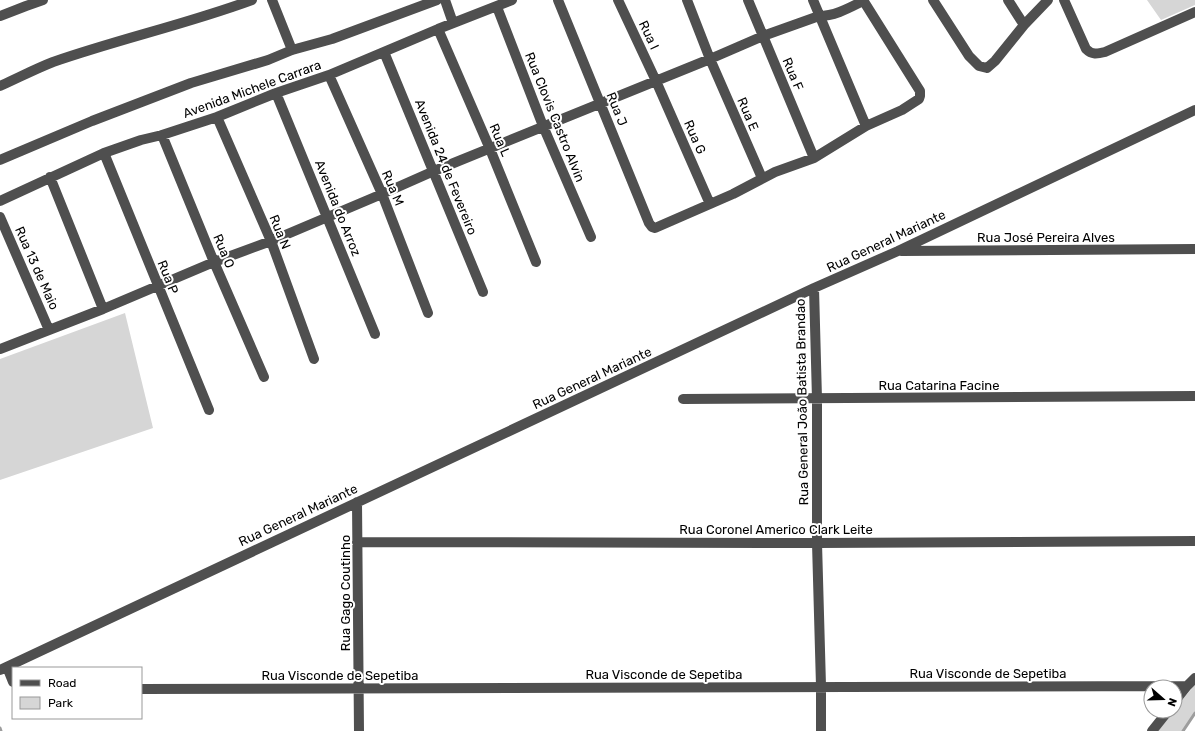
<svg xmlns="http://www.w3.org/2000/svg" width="1195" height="731" font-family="Rubik,sans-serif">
	<rect width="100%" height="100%" fill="#fff"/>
	<path fill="#d6d6d6" d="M1147,0H1195V5L1161,20Z
		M125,313L153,428L0,480V359Z
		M1195,685V712L1182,731H1158L1173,711H1175V708Z"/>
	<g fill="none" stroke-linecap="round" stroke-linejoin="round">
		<path stroke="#9d9d9d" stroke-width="3" d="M0,728L1,731
			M1183,731L1195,713"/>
		<path stroke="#4f4f4f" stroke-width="10" d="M272,0L292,50
			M445,0L453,23
			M558,0L649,223L652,227L655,228L733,194L775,172L814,158L866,126L902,110L919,99L920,96V91L863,0
			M618,0L656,81L710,204
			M687,0L710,59L762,178
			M748,0L814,158
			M813,0L866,126
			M933,0L969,56L979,66L987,68L995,61L1024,25L1048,0
			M1008,0L1024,25
			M1064,0L1086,49C1092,55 1097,54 1105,52L1195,12
			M497,7L543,126L591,237
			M0,16L26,6L43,0
			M438,29L490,149L536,262
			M384,52L483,292
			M329,75L382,194L428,313
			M0,86C18,78 35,69 53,62C119,39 187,24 252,0
			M276,93L375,334
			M217,117L271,241L314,359
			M162,135L214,262L264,377
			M104,153L209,410
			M0,160L92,121L191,83L268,60L292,50L332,39L437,0
			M50,177L103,309
			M0,201L104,153L141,140L162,135L217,117L276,93L329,75L438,29L512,0
			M0,217L49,330
			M901,251L1195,249
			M814,288L817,399V543L821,686V731
			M0,349L103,309L214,262L271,241L382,194L434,171L710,59L763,36L819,16C835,16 849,8 863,1
			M683,399L1195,396
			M357,502L359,731
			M357,542L817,543L1195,541
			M7,667L13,682
			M0,670L814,288L898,251L1195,110
			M141,689L1187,686
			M1175,701L1187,686L1195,678
			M1152,731L1168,711"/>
	</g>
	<g text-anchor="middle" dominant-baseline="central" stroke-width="4" stroke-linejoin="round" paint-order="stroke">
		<g font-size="13" fill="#000" stroke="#fff">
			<text transform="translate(649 35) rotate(65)">Rua I</text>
			<text transform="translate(793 74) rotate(67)">Rua F</text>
			<text transform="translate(252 89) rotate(-20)">Avenida Michele Carrara</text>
			<text transform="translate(617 109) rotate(68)">Rua J</text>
			<text transform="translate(748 114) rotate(67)">Rua E</text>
			<text transform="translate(555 117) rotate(68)">Rua Clovis Castro Alvin</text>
			<text transform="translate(695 137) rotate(66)">Rua G</text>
			<text transform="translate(500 140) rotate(67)">Rua L</text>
			<text transform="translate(446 167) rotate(68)">Avenida 24 de Fevereiro</text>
			<text transform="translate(393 188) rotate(67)">Rua M</text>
			<text transform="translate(338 208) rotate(68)">Avenida do Arroz</text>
			<text transform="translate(280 232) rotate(68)">Rua N</text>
			<text x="1046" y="237">Rua José Pereira Alves</text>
			<text transform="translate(886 241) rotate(-25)">Rua General Mariante</text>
			<text transform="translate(224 251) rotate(67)">Rua O</text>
			<text transform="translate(37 268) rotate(66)">Rua 13 de Maio</text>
			<text transform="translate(168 277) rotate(68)">Rua P</text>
			<text transform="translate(592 378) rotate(-25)">Rua General Mariante</text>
			<text x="939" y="385">Rua Catarina Facine</text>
			<text transform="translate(802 402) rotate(-91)">Rua General João Batista Brandao</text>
			<text transform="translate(298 515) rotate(-25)">Rua General Mariante</text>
			<text x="776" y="529">Rua Coronel Americo Clark Leite</text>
			<text transform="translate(345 593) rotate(-90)">Rua Gago Coutinho</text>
			<text x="988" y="673">Rua Visconde de Sepetiba</text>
			<text x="664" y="674">Rua Visconde de Sepetiba</text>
			<text x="340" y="675">Rua Visconde de Sepetiba</text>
		</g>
	</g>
	<rect x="12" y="667" width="130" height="52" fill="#ffffff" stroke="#999999"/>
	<rect x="20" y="680" width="20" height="6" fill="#4f4f4f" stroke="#999999"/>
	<text x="48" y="687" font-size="12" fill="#000000">Road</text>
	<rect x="20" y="697" width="20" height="12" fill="#d6d6d6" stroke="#999999"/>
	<text x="48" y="707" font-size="12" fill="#000000">Park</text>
	<g transform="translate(1163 699) rotate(110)"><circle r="19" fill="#ffffff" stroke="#999999"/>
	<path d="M0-3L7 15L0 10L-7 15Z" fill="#000000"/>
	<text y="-6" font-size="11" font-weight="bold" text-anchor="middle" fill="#000000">N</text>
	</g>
</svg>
